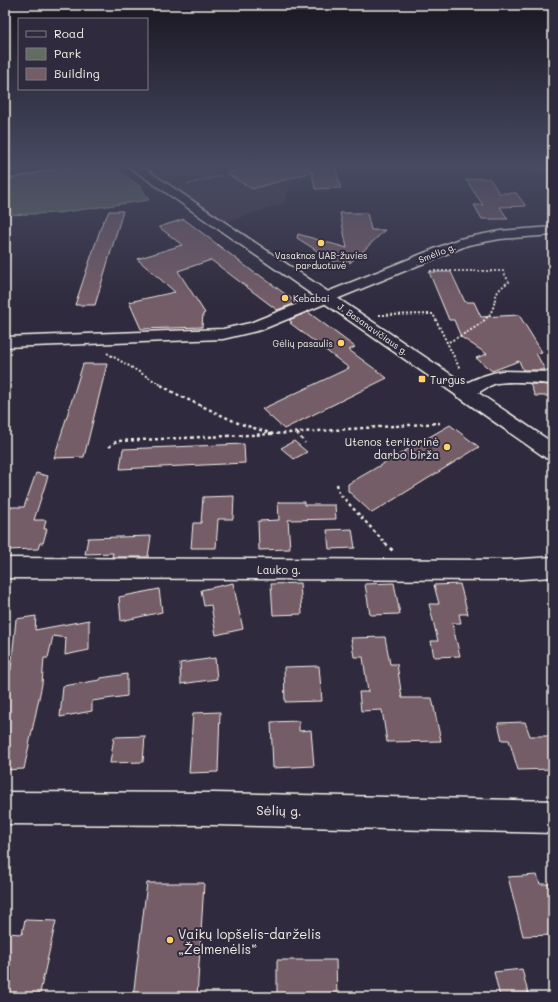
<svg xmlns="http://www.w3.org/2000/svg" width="558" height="1002" font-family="Mali,sans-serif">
	<rect width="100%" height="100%" fill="#2f2a3d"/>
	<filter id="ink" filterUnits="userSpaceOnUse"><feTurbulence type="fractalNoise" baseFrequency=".025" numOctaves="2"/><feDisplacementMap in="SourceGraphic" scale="8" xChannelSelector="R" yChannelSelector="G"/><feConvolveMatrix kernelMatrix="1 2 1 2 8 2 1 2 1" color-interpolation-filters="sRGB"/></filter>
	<g filter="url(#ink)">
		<path fill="#44394a" d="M141,166H331L292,179L284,203L226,222Z"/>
		<path fill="#626d61" stroke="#abafa4" d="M5,166H111L140,186L149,200L58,213L5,215Z
			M461,166H553V170Z"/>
		<path fill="#755d67" stroke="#f4f1e8" d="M252,166H335L341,188L315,189L312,172L252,189L226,173Z
			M480,178L490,179L499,193H516L526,206L500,207L508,219H482L474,205H483L466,180Z
			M109,211H123L95,305H75L103,221L105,220Z
			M340,213H367L371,230H385L362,252L366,253L356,257L350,263L349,260L338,264L297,238L298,234L347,248Z
			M184,219L256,274H258L296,302V303L277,310L211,260L178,271L205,313L203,314L202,327L141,329L129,302L175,292L137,259L182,245L159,227Z
			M429,272H451L465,302H474L481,317L519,315L542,352L536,353L545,370H523L519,361L492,371L476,358L487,354L461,337L454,320H449Z
			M308,312L355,347L349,350L387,378L284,429L262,409L349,368L290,323L292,322L289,320Z
			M83,364H107L84,457L54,458Z
			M530,384L553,385V396H535Z
			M450,425L479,447L372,513L348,491V484Z
			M294,441L307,452L294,459L281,448Z
			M244,444L245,463L120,469L123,449Z
			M36,473L48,476L34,520H46L44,529H47L43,543H40L38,549L5,550V507H24Z
			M234,496L233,519H218L216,548H191L193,523H201L203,497Z
			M278,502H304V505H335L336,519L288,520L290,549L259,550L258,521L279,520Z
			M352,529L355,548L329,549L327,530Z
			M151,536L148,557H112L113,553L85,554L88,538Z
			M233,583L243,629L216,635L211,605L204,606L201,590Z
			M300,583L302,614L273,615L271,584Z
			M394,583L400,614L370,615L365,584Z
			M460,584L468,614H459L461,623H452L460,656L434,657L431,641H438L429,604H439L434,585Z
			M159,589L162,612L121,621L119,597Z
			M36,616L35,630L89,620V650L65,655L66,638L53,636L48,658H44L42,684L24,769L5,770V671L11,670L16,619Z
			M385,637L390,664H397L402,698H432L441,741L387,742L382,710L361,711L359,692H368L363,657H354L351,638Z
			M215,658L217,679L181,684L180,663Z
			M319,666L322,701L285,702L284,667Z
			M127,674V696L92,701V711L60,717L63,686L100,680L101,678Z
			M220,712L218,772L189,773L193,713Z
			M299,721V731L311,730L314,766L273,768L271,722Z
			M525,722L530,736H553V769L518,770L509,740H502L498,723Z
			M145,736L143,762L110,763L114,737Z
			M537,875L540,884H553V935L523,936L508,877Z
			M147,883H204L197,997H133Z
			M25,920L56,921L39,997H5V933L22,934Z
			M277,960H336L337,997H277Z
			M522,969L529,997H500L494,972Z"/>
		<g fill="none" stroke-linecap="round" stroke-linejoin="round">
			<g stroke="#f4f1e8" stroke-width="3">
				<path id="minor" d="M553,227V235L500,239L468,245L261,330L223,339L5,347V337L223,329L250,323L459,239L500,231Z
					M502,371L553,372V384C539,383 506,380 494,384C481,389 472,401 457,397L455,393C463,381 488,374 502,371Z
					M553,557V577L507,580L5,578V558L507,560Z
					M5,792L214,793L553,801V833L214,825L5,824Z"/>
			</g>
			<g stroke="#f4f1e8" stroke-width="3">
				<path id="major" d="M34,166H56L55,168L5,179V173Z
					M128,166H141L553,443V460L546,458Z"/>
			</g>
			<path stroke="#f4f1e8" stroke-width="1.5" stroke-dasharray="1.5 1.5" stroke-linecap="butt" d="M64,169L76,166
				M188,184L223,175"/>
			<path stroke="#f4f1e8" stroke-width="2" stroke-dasharray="2 2" stroke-linecap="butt" d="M430,271H503L509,282C489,294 499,302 489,315C479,328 461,335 447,343
				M379,315L433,314L460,369
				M107,353L163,386"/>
			<path stroke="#f4f1e8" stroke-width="2.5" stroke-dasharray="3 3" stroke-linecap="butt" d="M161,385L176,394L238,423L273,434L440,423
				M297,433L305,443
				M109,447L117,441L271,434
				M337,484L339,493L386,544"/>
			<path stroke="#f4f1e8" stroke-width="3" stroke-dasharray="3.5 3.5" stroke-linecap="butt" d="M385,543L393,551"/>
			<use href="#minor" fill="#2f2a3d" fill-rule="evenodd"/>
			<use href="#major" fill="#2f2a3d" fill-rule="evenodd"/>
		</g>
	</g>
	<linearGradient id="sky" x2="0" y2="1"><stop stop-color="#1a1722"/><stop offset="0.54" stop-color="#474a62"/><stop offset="1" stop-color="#474a62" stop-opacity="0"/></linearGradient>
	<rect width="558" height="307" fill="url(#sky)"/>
	<g fill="#ffd166" stroke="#2f2a3d" stroke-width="1.5">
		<circle cx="321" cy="243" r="4"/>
		<circle cx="285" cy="298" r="4"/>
		<circle cx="341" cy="343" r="4"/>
		<rect x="418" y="375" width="8" height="8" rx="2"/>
		<circle cx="447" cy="447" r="4"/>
		<circle cx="170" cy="940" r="4"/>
	</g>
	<g text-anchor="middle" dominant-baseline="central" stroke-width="4" stroke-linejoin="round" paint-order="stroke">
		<g font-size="9" fill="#f4f1e8" stroke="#2f2a3d">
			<text transform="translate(437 253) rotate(-21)">Smėlio g.</text>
			<text transform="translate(373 329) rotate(35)">J. Basanavičiaus g.</text>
		</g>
		<g font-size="9" fill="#f4f1e8" stroke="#2f2a3d">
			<text x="321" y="255">Vasaknos UAB-žuvies<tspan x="321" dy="10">parduotuvė</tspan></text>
			<text x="293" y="298" text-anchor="start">Kebabai</text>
			<text x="333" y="343" text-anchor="end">Gėlių pasaulis</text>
		</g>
		<g font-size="11" fill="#f4f1e8" stroke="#2f2a3d" text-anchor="start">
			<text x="430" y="379">Turgus</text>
			<text x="439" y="441" text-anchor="end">Utenos teritorinė<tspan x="439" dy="13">darbo birža</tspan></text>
		</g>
		<g font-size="11" fill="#f4f1e8" stroke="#2f2a3d">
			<text x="279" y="569">Lauko g.</text>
		</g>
		<g font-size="13" fill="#f4f1e8" stroke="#2f2a3d">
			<text transform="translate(279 810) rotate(1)">Sėlių g.</text>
		</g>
		<g font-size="13" fill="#f4f1e8" stroke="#2f2a3d" text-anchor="start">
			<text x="178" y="933">Vaikų lopšelis-darželis<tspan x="178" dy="15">„Želmenėlis“</tspan></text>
		</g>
	</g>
	<rect width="558" height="1002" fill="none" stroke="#2f2a3d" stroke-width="20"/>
	<rect x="10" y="10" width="538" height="982" fill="none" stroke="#f4f1e8" stroke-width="1.5" filter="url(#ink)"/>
	<rect x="18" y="18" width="130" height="72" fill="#2f2a3d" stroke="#7e7a81"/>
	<rect x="26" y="31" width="20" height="6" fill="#2f2a3d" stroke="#7e7a81"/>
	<text x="54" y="38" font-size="12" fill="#f4f1e8">Road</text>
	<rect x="26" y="48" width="20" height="12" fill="#626d61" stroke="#7e7a81"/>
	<text x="54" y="58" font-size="12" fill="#f4f1e8">Park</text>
	<rect x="26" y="68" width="20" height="12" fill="#755d67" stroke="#7e7a81"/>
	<text x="54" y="78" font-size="12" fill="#f4f1e8">Building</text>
</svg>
